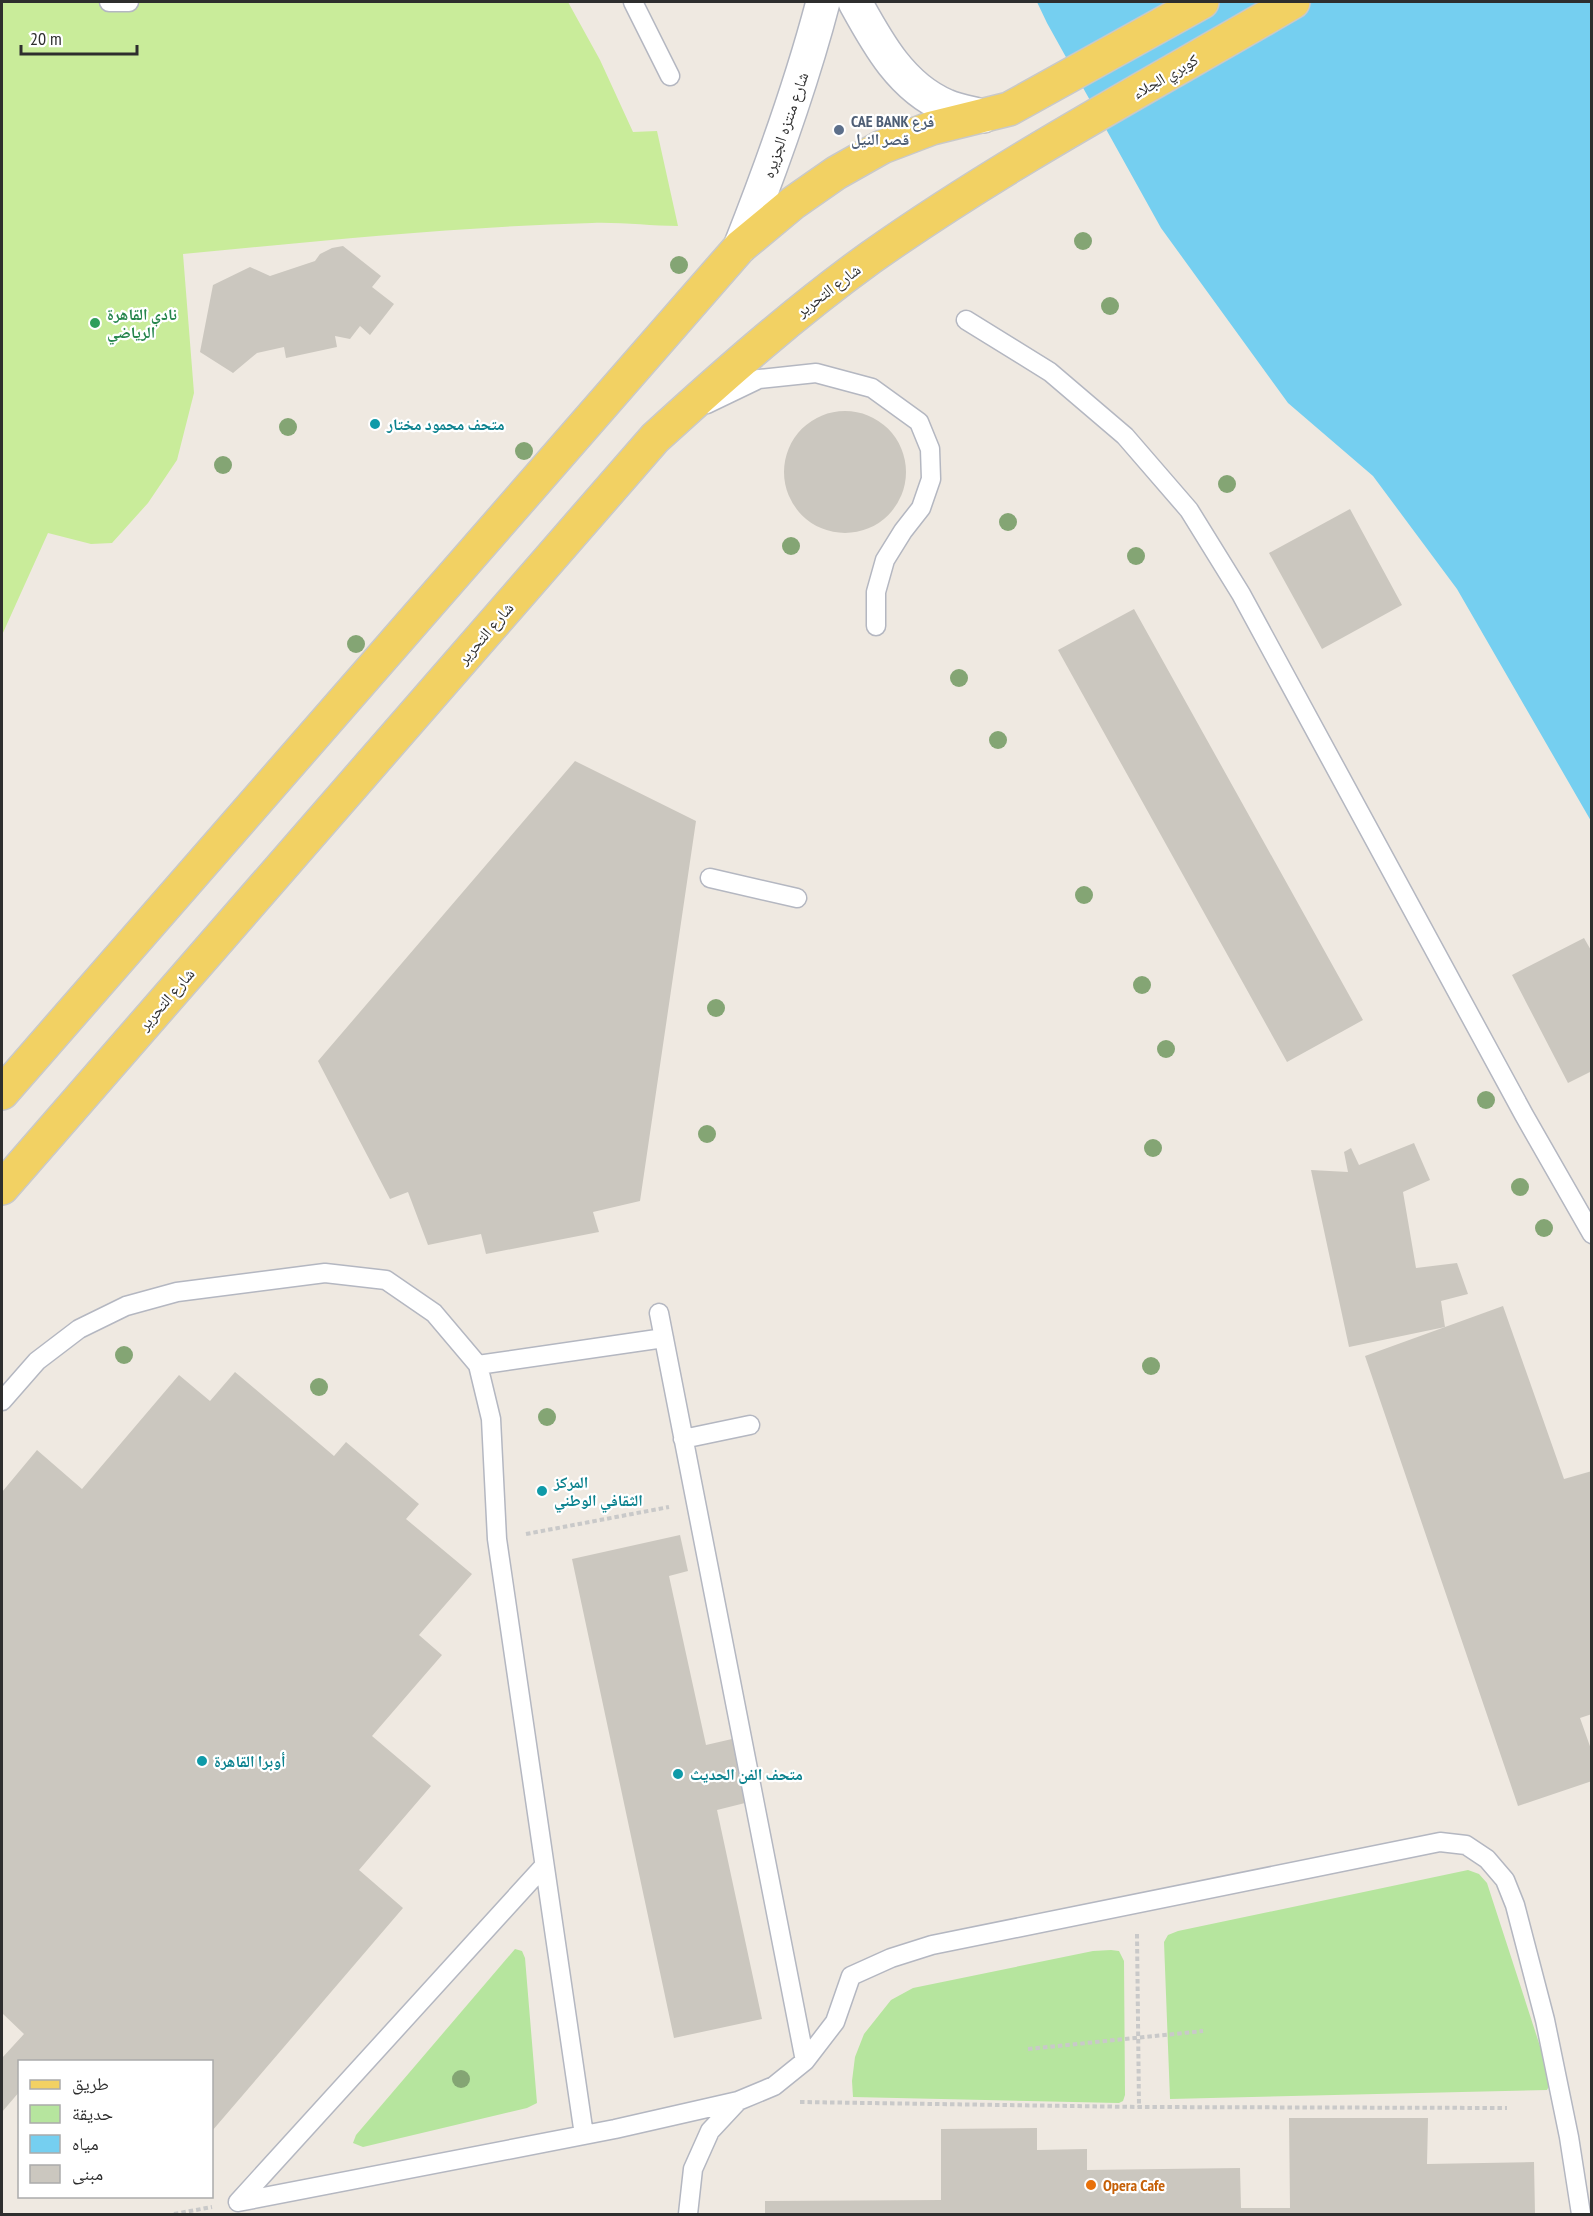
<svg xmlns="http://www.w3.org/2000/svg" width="1593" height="2216" font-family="'PT Sans Narrow','Noto Naskh Arabic',sans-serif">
	<rect width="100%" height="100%" fill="#efe9e1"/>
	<path fill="#b6e59e" d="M1468,1870L1479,1874L1487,1883L1550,2077V2084L1547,2090L1170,2099L1164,1942L1168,1935L1178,1931Z
		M515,1949L522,1951L525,1958L537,2103L527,2108L363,2147L353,2143L356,2135Z
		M1111,1950L1119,1951L1124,1961L1125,2095L1123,2101L1119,2103L853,2097L852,2081L855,2057L864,2034L891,2000L913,1988L1093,1951Z"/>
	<path fill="#c9ec9a" d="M2,2H568L600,60L633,132L657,131L678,226C650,226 621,222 592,223C455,227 319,241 183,254L194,393L177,460L148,503L112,543L91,544L48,533L2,635Z"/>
	<path fill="#75cff0" d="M1037,2H1591V821L1457,589L1373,476L1288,403L1161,228L1047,23Z"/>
	<path fill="#cbc7bf" d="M343,246L381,276L372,287L394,304L370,335L360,326L350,339L335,336L337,347L286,358L284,347L257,353L233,373L200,352L213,285L250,267L270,276L315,261L320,254L332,248Z
		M784 472a61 61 0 1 1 122 0a61 61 0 1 1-122 0Z
		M1350,509L1402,605L1322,649L1269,553Z
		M1134,609L1363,1020L1287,1062L1058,650Z
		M575,761L696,821L640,1201L593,1212L599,1232L486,1254L481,1234L428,1245L408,1192L390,1199L318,1061Z
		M1584,938L1592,952V1071L1568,1083L1512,975Z
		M1414,1143L1430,1180L1403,1192L1416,1268L1457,1263L1468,1294L1441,1301L1445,1327L1349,1347L1311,1170L1348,1172L1344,1152L1351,1148L1359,1165Z
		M1503,1306L1564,1479L1592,1471V1714L1580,1718L1592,1752V1781L1518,1806L1365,1356Z
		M235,1372L334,1456L346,1442L419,1504L406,1519L472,1574L419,1635L442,1655L372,1736L431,1786L359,1870L403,1908L212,2131V2062H20V2091L2,2112V2058L24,2034L2,2013V1492L37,1450L82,1489L179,1375L210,1401Z
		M680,1535L688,1571L669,1576L706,1745L732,1739L745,1803L717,1810L762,2019L674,2038L572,1559Z
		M1289,2118H1428L1427,2164L1534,2162L1535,2214H765V2201L941,2200V2129L1037,2128V2150L1087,2149V2170L1240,2168L1241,2208H1290Z"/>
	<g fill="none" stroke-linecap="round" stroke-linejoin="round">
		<g stroke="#b4b7c1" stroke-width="21">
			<path id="lane" d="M109,2H129
				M633,2L670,76
				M966,320L1050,372L1125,436L1189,510L1241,594L1524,1115L1592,1234
				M707,404L759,379L816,373L872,388L919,422L930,449L931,479L921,508L903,531L885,560L876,592V626
				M710,878L797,898
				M659,1313L805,2061
				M478,1365L664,1338
				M2,1401L37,1361L79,1329L126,1306L177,1292L325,1273L386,1280L434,1313L478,1365L491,1419L497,1539L584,2135
				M683,1439L750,1425
				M238,2202L615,2129L738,2101
				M238,2202L543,1867
				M688,2214L693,2169L710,2131L738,2101L774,2086L805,2061L835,2022L851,1976L891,1958L932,1945L1440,1842L1466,1845L1487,1859L1505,1880L1515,1905L1545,2020L1569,2137L1581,2214"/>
		</g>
		<g stroke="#b4b7c1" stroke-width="36">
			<path id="street" d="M855,2C877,42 901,87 946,106C957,111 971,113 983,116
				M740,247C772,166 801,86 823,2"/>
		</g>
		<g stroke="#c9c9c9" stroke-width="36">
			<path id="primary" d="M2,1093L740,247L793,203L836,173L882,147L932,128L1009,109L1202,2
				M2,1188L655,438C724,375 794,313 870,258C1004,163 1151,85 1293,2"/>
		</g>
		<path stroke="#c9c9c9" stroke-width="4" stroke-dasharray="4.5 3" stroke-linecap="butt" d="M526,1534L669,1507
			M1137,1934L1139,2107
			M1028,2049L1203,2031
			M800,2102L1139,2107L1507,2108
			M174,2214L212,2207"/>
		<use href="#lane" stroke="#fff" stroke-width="18"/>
		<use href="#street" stroke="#fff" stroke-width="33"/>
		<use href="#primary" stroke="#f2d163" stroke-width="33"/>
	</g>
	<g fill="#84a574">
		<circle cx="1083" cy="241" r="9"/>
		<circle cx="679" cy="265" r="9"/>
		<circle cx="1110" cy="306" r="9"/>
		<circle cx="288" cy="427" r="9"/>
		<circle cx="524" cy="451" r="9"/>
		<circle cx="223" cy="465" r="9"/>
		<circle cx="1227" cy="484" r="9"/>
		<circle cx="1008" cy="522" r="9"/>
		<circle cx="791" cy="546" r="9"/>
		<circle cx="1136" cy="556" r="9"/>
		<circle cx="356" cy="644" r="9"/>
		<circle cx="959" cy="678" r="9"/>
		<circle cx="998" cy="740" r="9"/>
		<circle cx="1084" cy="895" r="9"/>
		<circle cx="1142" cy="985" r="9"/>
		<circle cx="716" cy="1008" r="9"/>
		<circle cx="1166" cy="1049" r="9"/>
		<circle cx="1486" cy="1100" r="9"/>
		<circle cx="707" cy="1134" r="9"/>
		<circle cx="1153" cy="1148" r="9"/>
		<circle cx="1520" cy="1187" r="9"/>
		<circle cx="1544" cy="1228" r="9"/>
		<circle cx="124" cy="1355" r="9"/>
		<circle cx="1151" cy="1366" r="9"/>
		<circle cx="319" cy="1387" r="9"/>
		<circle cx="547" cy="1417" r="9"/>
		<circle cx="461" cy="2079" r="9"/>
	</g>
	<circle fill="#5c6f8a" stroke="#fff" stroke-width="2" cx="839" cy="130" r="6"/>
	<circle fill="#2e9e5b" stroke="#fff" stroke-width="2" cx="95" cy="323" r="6"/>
	<g fill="#0f9aa8" stroke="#fff" stroke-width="2">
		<circle cx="375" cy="424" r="6"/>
		<circle cx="542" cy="1491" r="6"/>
		<circle cx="202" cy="1761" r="6"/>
		<circle cx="678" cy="1774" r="6"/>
	</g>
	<circle fill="#e8710a" stroke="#fff" stroke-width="2" cx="1091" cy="2185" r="6"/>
	<g text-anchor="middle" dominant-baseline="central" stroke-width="4.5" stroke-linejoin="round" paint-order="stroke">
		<g font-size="16" fill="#2e2e2e" stroke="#fff">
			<text transform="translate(1165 76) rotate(-30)">كوبري الجلاء</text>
			<text transform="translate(785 125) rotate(-71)">شارع منتزه الجزيره</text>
			<text transform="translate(828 290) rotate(-37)">شارع التحرير</text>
			<text transform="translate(485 633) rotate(-49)">شارع التحرير</text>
			<text transform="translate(166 999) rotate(-49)">شارع التحرير</text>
		</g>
		<g font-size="16" font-weight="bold" fill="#4e5e75" stroke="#fff" text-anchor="start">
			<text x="851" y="121">CAE BANK فرع<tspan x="851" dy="18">قصر النيل</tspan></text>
		</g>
		<g font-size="16" font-weight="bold" fill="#27864d" stroke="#fff" text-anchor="start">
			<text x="107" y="314">نادي القاهرة<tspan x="107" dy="18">الرياضي</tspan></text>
		</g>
		<g font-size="16" font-weight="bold" fill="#0d838f" stroke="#fff" text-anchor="start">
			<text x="387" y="424">متحف محمود مختار</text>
			<text x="554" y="1482">المركز<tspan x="554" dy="18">الثقافي الوطني</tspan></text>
			<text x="214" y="1761">أوبرا القاهرة</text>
			<text x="690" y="1774">متحف الفن الحديث</text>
		</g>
		<g font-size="16" font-weight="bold" fill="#c56008" stroke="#fff" text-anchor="start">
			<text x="1103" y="2185">Opera Cafe</text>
		</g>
	</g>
	<rect width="1593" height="2216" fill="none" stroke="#2e2e2e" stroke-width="6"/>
	<rect x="18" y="2060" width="195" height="138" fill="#ffffff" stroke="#ababab" stroke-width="1.5"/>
	<rect x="30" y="2080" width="30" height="9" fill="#f2d163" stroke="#ababab" stroke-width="1.5"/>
	<text x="72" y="2090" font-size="18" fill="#2e2e2e">طريق</text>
	<rect x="30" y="2105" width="30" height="18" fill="#b6e59e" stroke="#ababab" stroke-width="1.5"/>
	<text x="72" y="2120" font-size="18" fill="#2e2e2e">حديقة</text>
	<rect x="30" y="2135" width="30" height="18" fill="#75cff0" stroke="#ababab" stroke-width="1.5"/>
	<text x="72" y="2150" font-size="18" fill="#2e2e2e">مياه</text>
	<rect x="30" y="2165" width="30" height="18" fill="#cbc7bf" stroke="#ababab" stroke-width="1.5"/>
	<text x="72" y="2180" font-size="18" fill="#2e2e2e">مبنى</text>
	<path d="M21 45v9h116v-9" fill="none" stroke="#2e2e2e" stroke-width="3"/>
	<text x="30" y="45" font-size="18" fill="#2e2e2e" stroke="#ffffff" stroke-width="4.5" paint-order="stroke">20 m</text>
</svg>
